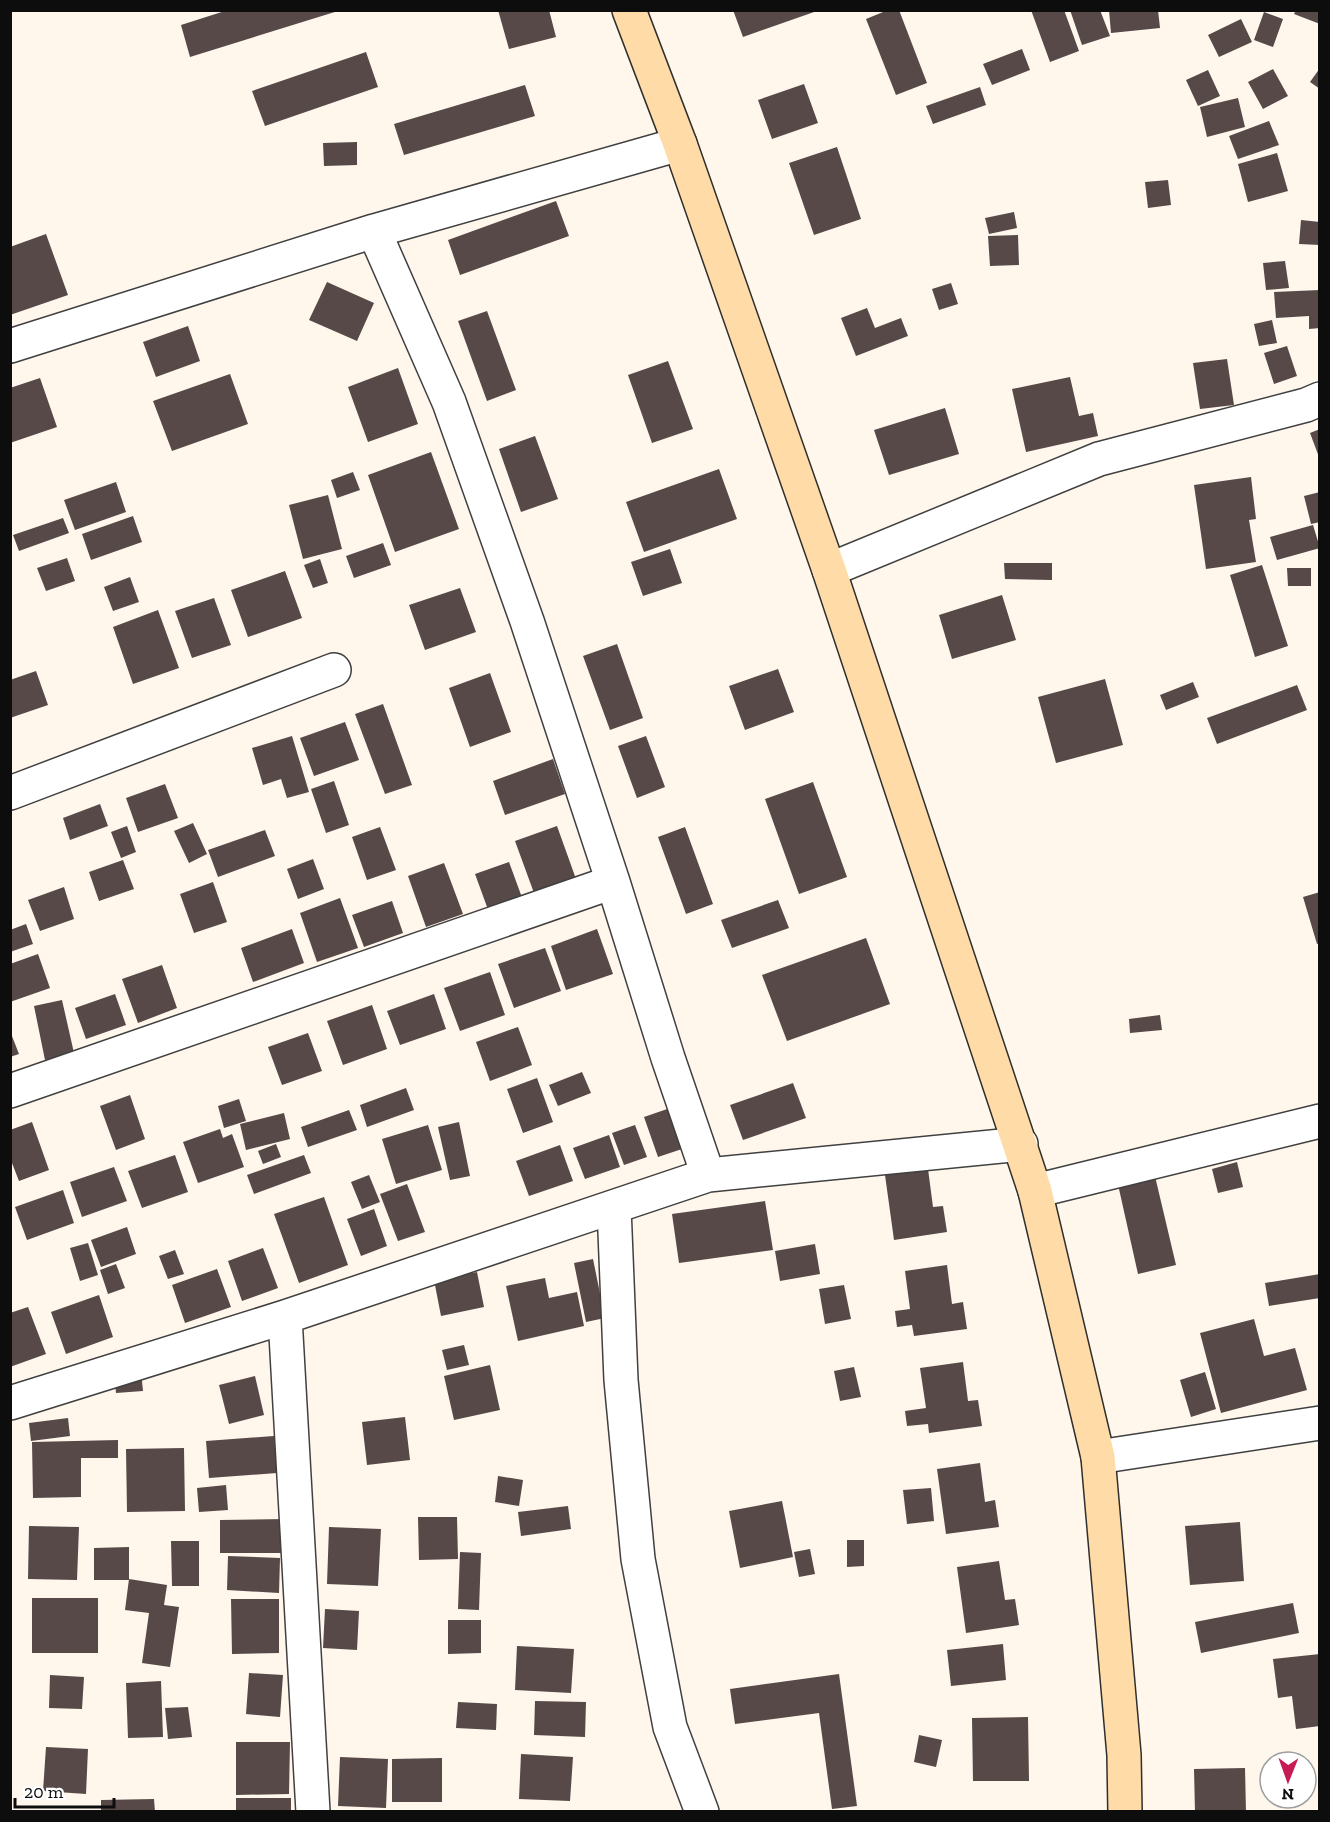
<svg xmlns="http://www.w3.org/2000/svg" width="1330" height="1822" font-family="'Zilla Slab',serif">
	<rect width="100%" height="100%" fill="#fff6ec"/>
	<path fill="#564948" d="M228,10H338V11L190,57L181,25Z
		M498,10H549L556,37L509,49Z
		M733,10H817V11L743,37Z
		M888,10H899L927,83L896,95L866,19Z
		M1031,10H1064L1079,51L1050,62Z
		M1070,10H1100L1110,36L1082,45Z
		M1109,10H1158L1160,28L1111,33Z
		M1296,10H1320V24L1294,14Z
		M1264,12L1283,19L1273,47L1254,40Z
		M1241,19L1252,42L1219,57L1208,35Z
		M1022,49L1030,70L992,85L983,64Z
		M366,52L378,87L265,126L252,91Z
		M1320,68V89L1310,82Z
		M1273,69L1288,96L1263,109L1248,82Z
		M1208,70L1220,96L1198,106L1186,80Z
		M804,84L818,123L772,139L758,100Z
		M525,85L535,116L404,155L394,124Z
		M980,87L986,105L933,124L926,106Z
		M1238,98L1245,127L1207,137L1200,107Z
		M1269,121L1279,145L1238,159L1229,136Z
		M357,142V165L324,166L323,143Z
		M837,147L861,219L814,235L789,163Z
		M1277,153L1288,191L1248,202L1238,164Z
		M1168,180L1171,205L1148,208L1145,182Z
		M556,201L569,236L460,275L448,240Z
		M1014,212L1017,228L989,234L985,218Z
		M1301,220L1320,222V245L1299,244Z
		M46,234L68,295L10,315V247Z
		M1018,235L1019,265L990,266L988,236Z
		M1285,261L1289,288L1266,290L1263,263Z
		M327,282L374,303L357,341L309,320Z
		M951,283L958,304L939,310L932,289Z
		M1320,290V328L1309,329V316L1276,318L1274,292Z
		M867,308L875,328L901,318L908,336L856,356L841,318Z
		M487,311L516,390L487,401L458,321Z
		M1272,320L1277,343L1259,346L1254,324Z
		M188,326L200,361L156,377L143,342Z
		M1287,346L1297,376L1274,384L1264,353Z
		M1227,359L1234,405L1200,409L1193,363Z
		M668,361L693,429L652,443L628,375Z
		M398,368L418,424L368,442L348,387Z
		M230,374L248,424L172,451L153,401Z
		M1070,377L1079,416L1093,413L1098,436L1026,452L1012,389Z
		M40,378L57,427L10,443V388Z
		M945,408L959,454L889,475L874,430Z
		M1320,429V457H1319L1310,433Z
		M535,436L558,499L521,512L499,449Z
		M431,452L459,529L395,552L368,475Z
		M719,469L737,519L644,552L626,502Z
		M353,472L360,490L337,498L331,480Z
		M1251,477L1256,519L1249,520L1256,562L1206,569L1194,485Z
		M116,482L126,512L75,530L64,500Z
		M1320,492V522L1311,524L1304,496Z
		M328,495L342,549L303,559L289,505Z
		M133,516L142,542L91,560L82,534Z
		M63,518L69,533L19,551L13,535Z
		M1313,525L1320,548L1277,560L1270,537Z
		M383,543L391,565L354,578L346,556Z
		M670,549L682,583L643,596L631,562Z
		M67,558L75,581L46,591L37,568Z
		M320,559L328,583L313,588L304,565Z
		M1004,563H1052V580L1005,579Z
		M1262,565L1288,646L1255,657L1230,575Z
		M1287,568H1311V586H1288Z
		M285,571L302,618L248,637L231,590Z
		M130,577L139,602L113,611L104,587Z
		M460,588L476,632L425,650L409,605Z
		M1002,595L1016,640L952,659L939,615Z
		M214,598L231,645L192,658L175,611Z
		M158,610L179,668L133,684L113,627Z
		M617,644L643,718L610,730L583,656Z
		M778,669L794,712L745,730L729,686Z
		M36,671L48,705L10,718V680Z
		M490,673L511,732L470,747L449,688Z
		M1105,679L1123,745L1056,763L1038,697Z
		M1193,682L1199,697L1166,710L1160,695Z
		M1297,685L1307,710L1217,744L1207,718Z
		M383,704L412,785L385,794L355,714Z
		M345,722L359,760L314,776L300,738Z
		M292,736L309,792L287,798L281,779L263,785L252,748Z
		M646,736L665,787L637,798L618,746Z
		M553,759L565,794L505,815L493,781Z
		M334,781L349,825L326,833L311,789Z
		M813,782L847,877L799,894L765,799Z
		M165,784L178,818L138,832L126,798Z
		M100,804L108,826L70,840L63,818Z
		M193,823L207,854L189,863L174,831Z
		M127,826L136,852L121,858L111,832Z
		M557,826L576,879L534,893L515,841Z
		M380,827L396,870L367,880L352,837Z
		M685,827L713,904L686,914L658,837Z
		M265,830L275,856L218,877L208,850Z
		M313,859L324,889L298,899L287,869Z
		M123,860L134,889L99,901L89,872Z
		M509,862L524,903L490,915L475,874Z
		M444,863L463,914L426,927L408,876Z
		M213,882L227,922L194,933L180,894Z
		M64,887L74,919L40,931L28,900Z
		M1320,892V943L1317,944L1303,897Z
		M340,898L358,948L317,962L300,913Z
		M778,900L789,928L732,948L721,920Z
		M392,901L403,933L364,947L352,915Z
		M26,924L33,944L10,952V930Z
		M292,929L304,963L253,982L241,948Z
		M597,929L613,974L566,990L551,946Z
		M866,938L890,1004L787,1041L762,975Z
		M545,948L561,991L514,1008L498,964Z
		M38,954L50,988L10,1002V964Z
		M162,965L177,1008L138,1023L122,979Z
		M490,972L505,1015L460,1031L444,988Z
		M115,994L126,1025L86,1039L75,1008Z
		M434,994L446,1029L400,1045L387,1011Z
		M62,1000L74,1053L45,1060L34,1006Z
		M372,1005L387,1049L343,1065L327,1021Z
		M1160,1015L1162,1030L1130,1033L1129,1019Z
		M518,1027L532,1065L490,1081L476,1042Z
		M10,1031L19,1054L10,1057Z
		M308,1033L322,1071L282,1085L268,1047Z
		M582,1072L591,1093L558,1106L549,1085Z
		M537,1078L553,1122L523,1133L507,1089Z
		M793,1083L806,1118L743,1140L730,1105Z
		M406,1088L414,1110L367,1127L360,1105Z
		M130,1095L145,1139L116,1150L100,1106Z
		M239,1099L246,1121L224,1128L218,1106Z
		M673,1107L688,1147L658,1157L644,1117Z
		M349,1110L357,1130L308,1147L301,1127Z
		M284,1113L290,1139L246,1150L240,1124Z
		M32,1122L49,1170L19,1181L10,1158V1130Z
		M459,1122L470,1176L450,1180L438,1127Z
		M428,1125L442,1170L396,1184L382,1139Z
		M635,1125L647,1157L624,1165L612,1133Z
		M220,1129L223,1138L232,1134L244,1167L198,1183L183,1142Z
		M609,1135L620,1167L585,1179L573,1148Z
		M276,1144L281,1157L263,1164L258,1151Z
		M560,1145L573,1181L529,1196L516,1161Z
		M175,1155L188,1192L142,1208L128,1171Z
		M304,1155L311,1173L254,1194L247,1175Z
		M1237,1162L1243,1187L1218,1193L1212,1169Z
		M114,1167L127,1201L82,1217L70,1182Z
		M928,1169L933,1207L943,1206L947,1232L894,1240L885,1175Z
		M1154,1172L1176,1265L1138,1274L1117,1180Z
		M369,1175L380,1202L362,1209L351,1182Z
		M407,1184L425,1232L398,1241L380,1194Z
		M63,1190L74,1223L27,1240L15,1207Z
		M324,1197L348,1265L299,1283L274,1214Z
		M765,1201L773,1250L679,1263L672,1214Z
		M374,1209L387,1246L361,1256L347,1219Z
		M127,1227L136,1254L101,1267L91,1240Z
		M88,1243L98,1275L80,1281L70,1248Z
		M815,1244L820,1274L780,1281L775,1251Z
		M263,1248L278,1288L242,1301L228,1261Z
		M175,1250L184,1274L168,1279L159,1256Z
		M593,1259L605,1318L586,1322L574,1263Z
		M116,1264L125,1288L108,1294L100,1270Z
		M947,1265L952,1304L963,1302L967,1329L914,1336L912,1325L897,1327L895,1311L910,1309L905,1271Z
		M217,1269L231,1307L185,1323L172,1285Z
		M477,1272L484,1307L441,1316L434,1280Z
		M1320,1274V1298L1269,1306L1265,1283Z
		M545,1278L549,1298L577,1292L584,1326L518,1341L506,1286Z
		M844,1285L851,1319L825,1324L819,1289Z
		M99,1295L113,1337L66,1354L51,1312Z
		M28,1307L46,1354L10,1367V1313Z
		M1254,1319L1264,1356L1295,1348L1307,1390L1221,1413L1200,1333Z
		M464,1345L469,1365L447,1370L442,1350Z
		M963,1362L968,1401L978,1400L982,1426L929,1433L928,1424L907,1426L905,1411L926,1408L920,1368Z
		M490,1365L500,1410L454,1420L444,1376Z
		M854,1367L861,1397L840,1401L834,1371Z
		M141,1371L143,1391L116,1393L114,1373Z
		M1205,1372L1216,1409L1191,1417L1180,1380Z
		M255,1376L264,1415L229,1424L219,1385Z
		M405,1417L410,1460L367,1465L362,1422Z
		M68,1418L70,1436L31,1441L29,1423Z
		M274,1436L277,1473L209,1478L206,1441Z
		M118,1440V1458H81V1497L33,1498L32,1442Z
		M184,1448L185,1511L127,1512L126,1449Z
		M980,1463L985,1502L995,1500L999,1527L946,1534L937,1469Z
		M498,1476L523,1480L519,1506L495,1502Z
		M226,1485L228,1510L199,1512L197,1488Z
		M931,1488L934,1521L907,1524L903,1490Z
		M782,1501L793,1557L740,1568L729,1511Z
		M568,1506L571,1529L521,1536L518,1512Z
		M418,1517H457L458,1559L419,1560Z
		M286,1519V1553H220V1520Z
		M1240,1522L1244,1581L1190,1585L1185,1526Z
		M29,1526L79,1527L77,1580L28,1579Z
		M329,1527L381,1529L378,1586L327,1584Z
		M847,1540H864V1566L847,1567Z
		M171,1541H199V1586H172Z
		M129,1547V1580H94V1548Z
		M810,1549L815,1574L799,1577L794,1552Z
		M460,1552L481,1553L479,1610L458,1609Z
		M228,1556L280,1558L279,1593L227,1590Z
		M999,1561L1005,1600L1015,1599L1019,1625L966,1633L957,1567Z
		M129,1579L167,1585L164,1605L179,1607L170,1667L142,1663L149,1613L125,1610Z
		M32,1598H98V1653H32Z
		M231,1599H279V1653L232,1654Z
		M1293,1603L1299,1633L1201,1653L1195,1622Z
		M325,1609L359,1611L357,1650L323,1648Z
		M448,1620H481V1653L448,1654Z
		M1003,1644L1006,1680L951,1686L947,1650Z
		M517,1646L574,1649L571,1693L515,1690Z
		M1320,1654V1726L1296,1729L1292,1696L1278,1698L1273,1659Z
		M249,1673L283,1675L280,1717L246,1714Z
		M839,1674L857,1806L832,1809L819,1713L735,1724L730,1689Z
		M50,1675L84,1677L82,1709L49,1708Z
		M161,1681L163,1737L128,1738L126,1683Z
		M535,1701L586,1702L585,1737L534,1735Z
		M458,1702L497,1704L496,1730L456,1728Z
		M188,1707L192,1737L168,1739L165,1708Z
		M1028,1717L1029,1781H973L972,1718Z
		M919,1735L942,1740L936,1767L914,1762Z
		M236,1742H290L289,1794L236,1795Z
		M46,1747L88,1749L86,1794L43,1791Z
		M521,1754L573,1757L570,1801L519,1799Z
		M340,1757L388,1759L386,1808L338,1806Z
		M442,1758V1802H392V1759Z
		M1245,1768L1246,1812H1195L1194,1769Z
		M236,1798H291V1812H236Z
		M154,1799L155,1812H101V1800Z"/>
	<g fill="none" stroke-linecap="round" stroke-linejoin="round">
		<g stroke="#404040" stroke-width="36">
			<path id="street" d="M374,231L449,402L527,621L613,882L668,1058L708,1175
				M10,346L374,231L680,144
				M829,570L1099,459L1306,405L1320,399
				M10,793L334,670
				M10,1091L613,882
				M1035,1191L1320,1121
				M614,1207L621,1380L638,1559L670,1727L702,1812
				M285,1317L313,1812
				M10,1403L285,1317L708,1175L1021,1144
				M1098,1457L1320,1423"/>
		</g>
		<g stroke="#2f2f2f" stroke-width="36">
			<path id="secondary" d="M629,10L680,144L829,570L1035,1191L1098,1457L1124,1755L1125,1812"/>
		</g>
		<use href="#street" stroke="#fff" stroke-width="33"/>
		<use href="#secondary" stroke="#ffdca7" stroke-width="33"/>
	</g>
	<rect width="1330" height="1822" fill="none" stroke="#0d0d0d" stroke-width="24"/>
	<g transform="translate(1288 1780) rotate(181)"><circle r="28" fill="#ffffff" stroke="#9e9e9e" stroke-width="1.5"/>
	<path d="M0-4.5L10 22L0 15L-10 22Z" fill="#c81a54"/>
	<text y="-9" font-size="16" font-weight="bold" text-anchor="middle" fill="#0d0d0d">N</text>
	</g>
	<path d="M15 1798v9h99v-9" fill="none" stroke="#0d0d0d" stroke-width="3"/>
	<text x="24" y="1798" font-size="18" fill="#0d0d0d" stroke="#ffffff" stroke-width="4.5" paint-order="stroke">20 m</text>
</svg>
